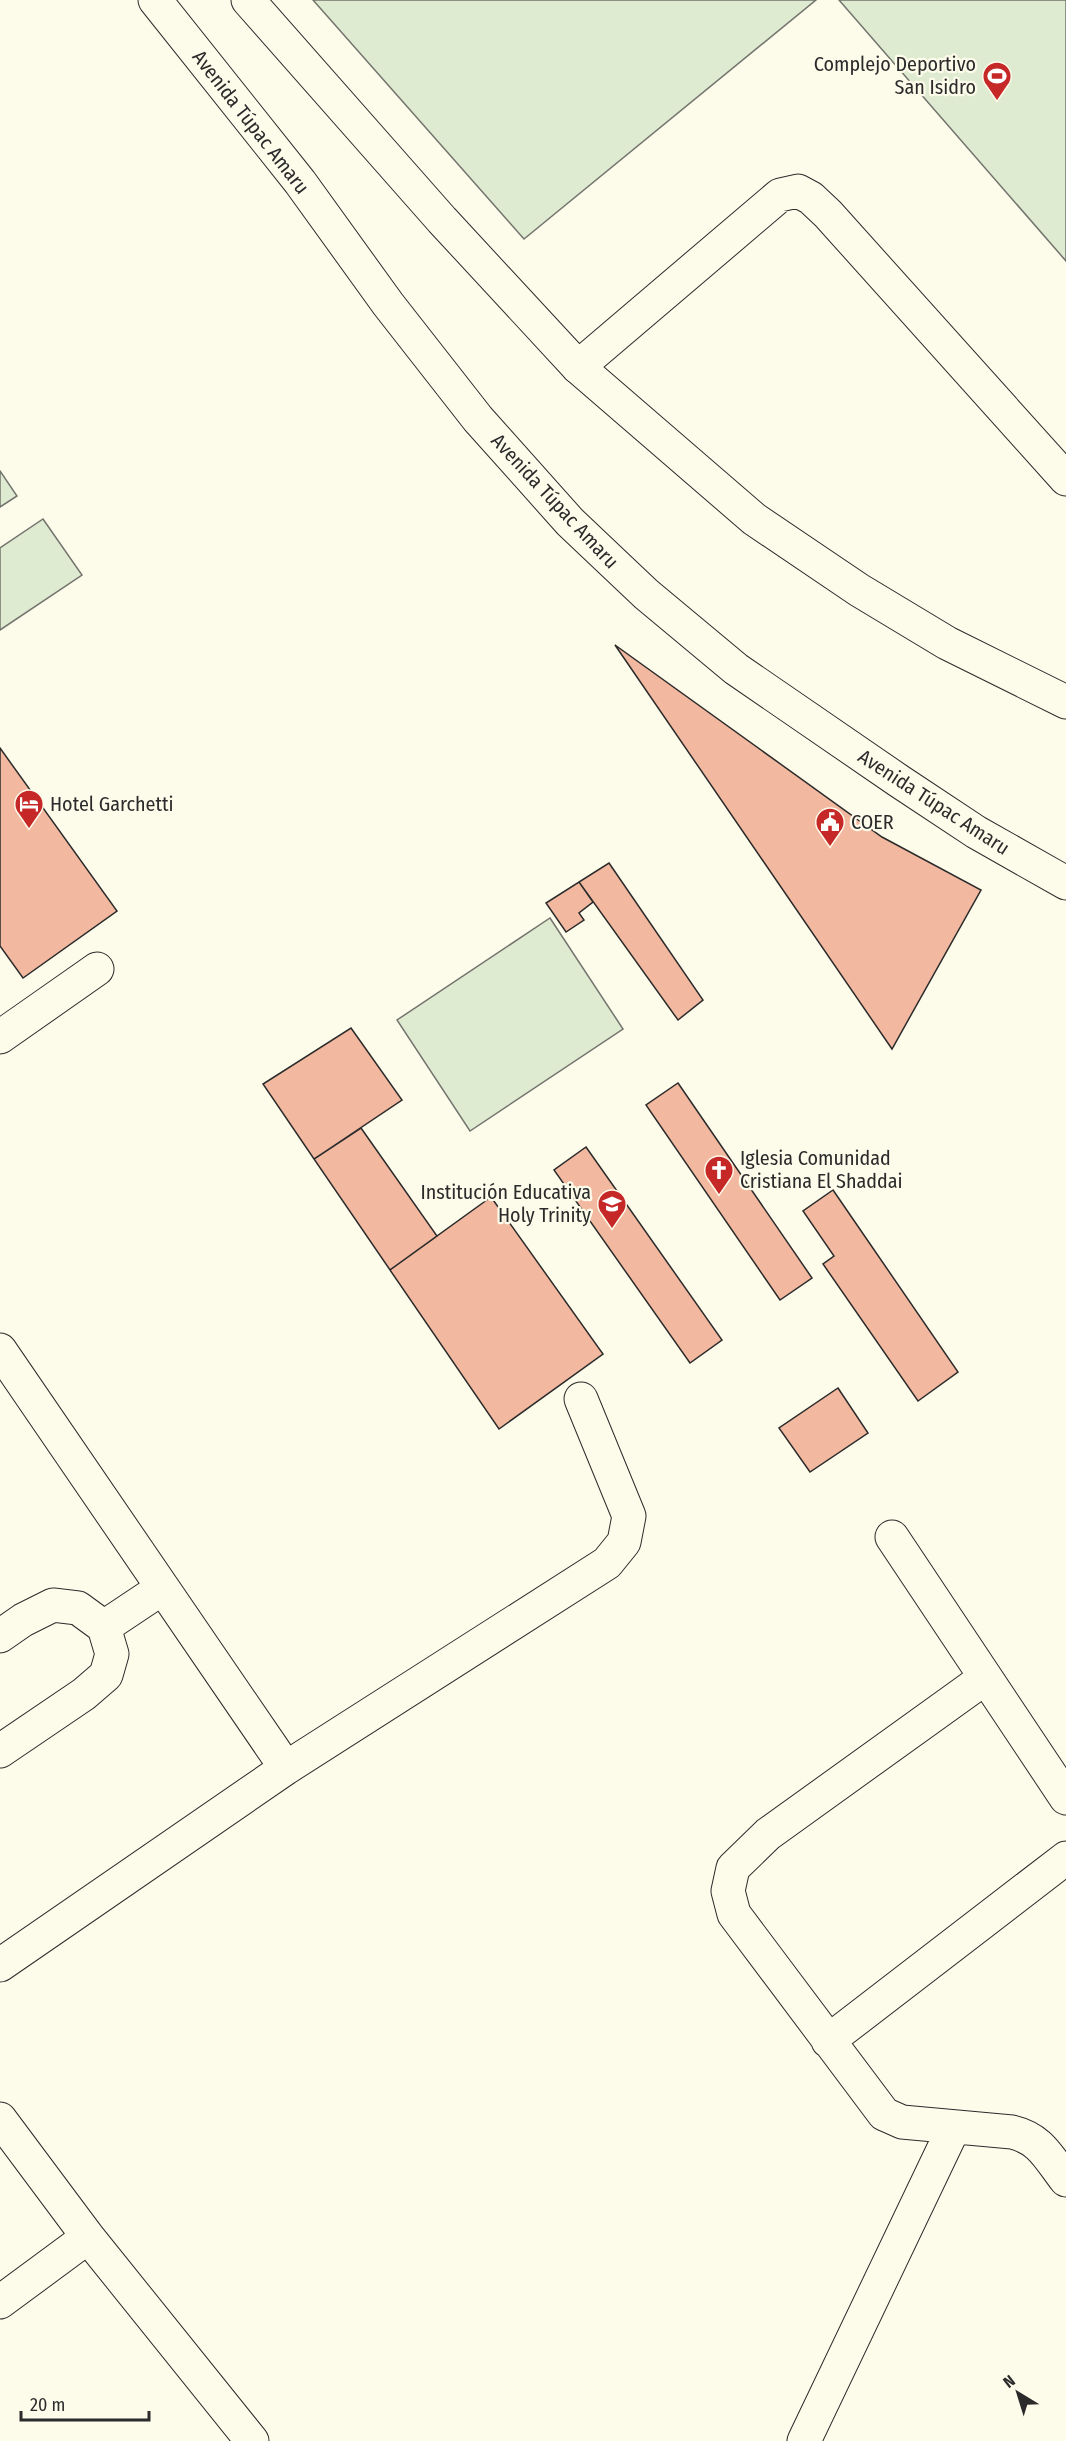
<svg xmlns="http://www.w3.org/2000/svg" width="1066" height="2441" font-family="'Fira Sans Condensed',sans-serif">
	<rect width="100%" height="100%" fill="#fdfbea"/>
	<path fill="#deebd1" stroke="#74746e" stroke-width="1.5" d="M313,0H816L524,239Z
		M839,0H1066V261Z
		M0,471L17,496L0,507Z
		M43,519L82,575L0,630V548Z
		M550,918L623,1029L470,1131L397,1020Z"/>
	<path fill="#f2b8a0" stroke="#2b2b2b" stroke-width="1.5" d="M615,645L882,837L981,890L892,1049Z
		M0,748L117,911L23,978L0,946Z
		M609,863L703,1000L678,1020L579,882Z
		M579,882L593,902L579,913L584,920L566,932L546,903Z
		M351,1028L402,1100L314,1159L263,1084Z
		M678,1083L812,1278L780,1300L646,1105Z
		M361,1128L437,1236L390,1270L314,1159Z
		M586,1147L722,1340L690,1363L554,1170Z
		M833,1190L958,1372L918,1401L823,1264L834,1256L803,1211Z
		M491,1197L603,1354L499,1429L390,1270Z
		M838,1388L868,1433L810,1472L779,1428Z"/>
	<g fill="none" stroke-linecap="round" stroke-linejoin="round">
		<g stroke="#2b2b2b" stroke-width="35">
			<path id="minor" d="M578,367L780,195L798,191L811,198L828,214L1066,479
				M0,1037L97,969
				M0,1350L286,1768
				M892,1537L1066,1798
				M104,1627L161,1589
				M0,1636L23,1620L53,1605L78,1608L104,1627L112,1654L106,1675L84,1694L0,1751
				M985,1678L768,1834L733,1868L728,1891L734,1914L884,2114L902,2122L1012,2132C1041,2139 1048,2157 1066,2180
				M0,1965L286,1768L607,1563L624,1542L629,1516L581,1399
				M828,2041L1066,1858
				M0,2119L88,2237L252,2441
				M0,2302L88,2237
				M804,2441L954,2127"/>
		</g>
		<g stroke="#2b2b2b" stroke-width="35">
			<path id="major" d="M155,0L300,182L388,304L478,419L570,522L646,594L736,669L899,781L976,832L1066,883
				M248,0L442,220L578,367L754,519L859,590L947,643L1066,702"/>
		</g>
		<use href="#minor" stroke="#fdfbea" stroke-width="33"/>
		<use href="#major" stroke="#fdfbea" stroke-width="33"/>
	</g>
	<defs>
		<g id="stadium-pin" transform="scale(1.5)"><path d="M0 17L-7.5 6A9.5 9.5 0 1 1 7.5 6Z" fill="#c62828" stroke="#fdfbea"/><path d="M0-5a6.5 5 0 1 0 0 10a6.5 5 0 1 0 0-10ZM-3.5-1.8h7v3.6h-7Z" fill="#fff"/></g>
		<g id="hotel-pin" transform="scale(1.5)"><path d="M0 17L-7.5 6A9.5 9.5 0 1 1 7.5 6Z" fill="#c62828" stroke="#fdfbea"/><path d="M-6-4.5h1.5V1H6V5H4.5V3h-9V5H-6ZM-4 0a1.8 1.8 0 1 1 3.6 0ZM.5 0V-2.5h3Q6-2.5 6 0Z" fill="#fff"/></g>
		<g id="civic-pin" transform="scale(1.5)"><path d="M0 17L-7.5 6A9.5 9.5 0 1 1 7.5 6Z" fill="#c62828" stroke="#fdfbea"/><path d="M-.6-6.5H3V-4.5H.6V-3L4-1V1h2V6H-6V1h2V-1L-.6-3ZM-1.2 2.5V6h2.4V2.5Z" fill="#fff"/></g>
		<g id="church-pin" transform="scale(1.5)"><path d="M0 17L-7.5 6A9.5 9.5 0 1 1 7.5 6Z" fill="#c62828" stroke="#fdfbea"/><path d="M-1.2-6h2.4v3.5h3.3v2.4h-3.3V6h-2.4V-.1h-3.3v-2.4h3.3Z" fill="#fff"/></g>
		<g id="school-pin" transform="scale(1.5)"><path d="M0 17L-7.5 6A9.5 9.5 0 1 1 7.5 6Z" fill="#c62828" stroke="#fdfbea"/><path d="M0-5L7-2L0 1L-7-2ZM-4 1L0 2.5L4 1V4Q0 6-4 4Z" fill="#fff"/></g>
	</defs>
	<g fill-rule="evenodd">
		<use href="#stadium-pin" x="997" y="76"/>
		<use href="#hotel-pin" x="29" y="804"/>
		<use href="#civic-pin" x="830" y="822"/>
		<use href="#church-pin" x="719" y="1170"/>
		<use href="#school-pin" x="612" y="1204"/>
	</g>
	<g text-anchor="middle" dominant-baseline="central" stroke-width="4.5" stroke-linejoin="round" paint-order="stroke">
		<g font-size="20" fill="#2b2b2b" stroke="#fdfbea" text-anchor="start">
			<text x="976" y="64" text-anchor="end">Complejo Deportivo<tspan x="976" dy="23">San Isidro</tspan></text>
			<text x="50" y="804">Hotel Garchetti</text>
			<text x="851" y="822">COER</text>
			<text x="740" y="1158">Iglesia Comunidad<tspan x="740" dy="23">Cristiana El Shaddai</tspan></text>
			<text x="591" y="1192" text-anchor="end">Institución Educativa<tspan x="591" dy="23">Holy Trinity</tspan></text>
		</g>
		<g font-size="20" fill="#2b2b2b" stroke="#fdfbea">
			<text transform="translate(251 122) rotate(52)">Avenida Túpac Amaru</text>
			<text transform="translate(555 501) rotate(47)">Avenida Túpac Amaru</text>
			<text transform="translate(934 802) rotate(33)">Avenida Túpac Amaru</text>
		</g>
	</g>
	<g transform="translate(1018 2393) rotate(322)" stroke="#fdfbea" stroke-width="4.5" paint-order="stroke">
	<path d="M0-4.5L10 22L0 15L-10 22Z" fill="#2b2b2b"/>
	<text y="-9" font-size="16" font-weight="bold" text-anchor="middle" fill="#2b2b2b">N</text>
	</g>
	<path d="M21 2411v9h128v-9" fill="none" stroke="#2b2b2b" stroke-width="3"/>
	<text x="30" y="2411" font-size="18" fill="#2b2b2b" stroke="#fdfbea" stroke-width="4.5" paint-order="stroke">20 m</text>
</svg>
